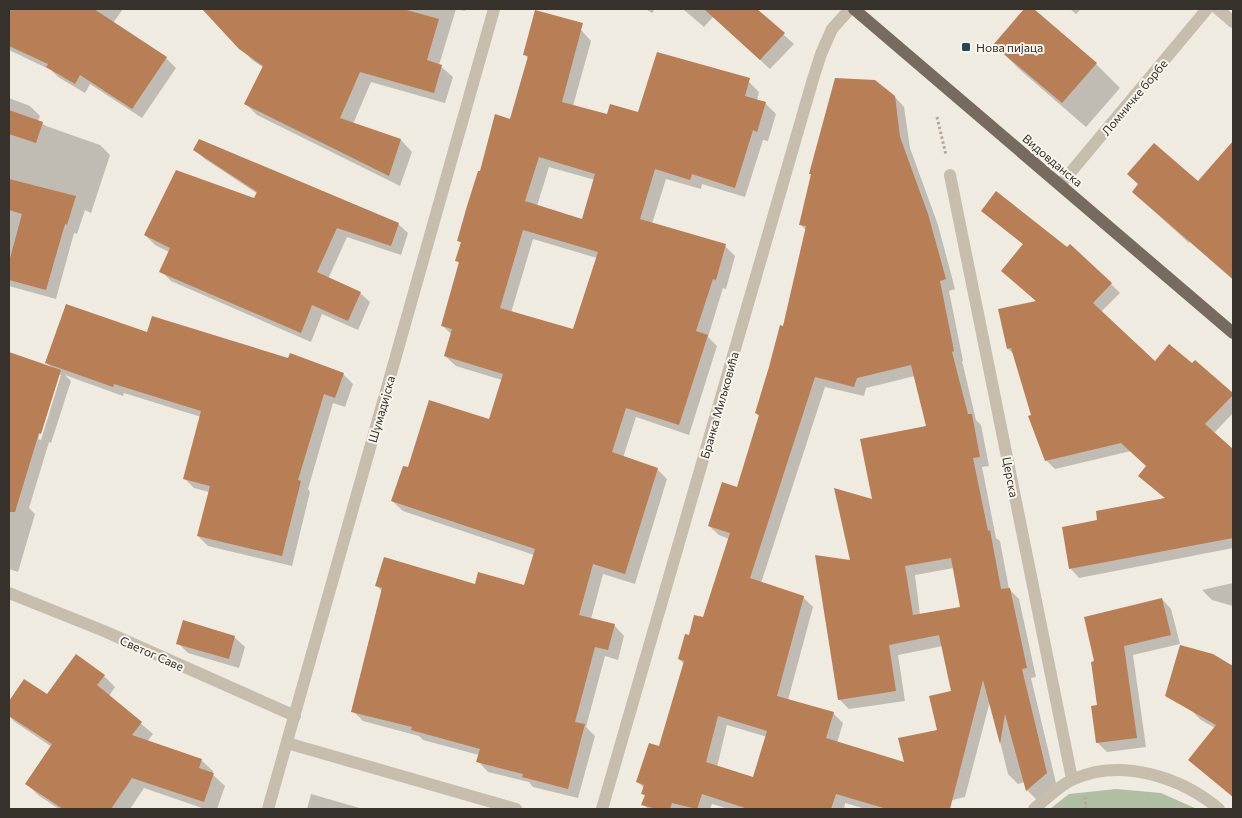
<svg xmlns="http://www.w3.org/2000/svg" width="1242" height="818" font-family="Commissioner,sans-serif">
	<rect width="100%" height="100%" fill="#f0ebe0"/>
	<path fill="#b0bea2" d="M1116,789L1161,793L1197,809H1050L1069,794Z"/>
	<path fill="#0003" fill-rule="evenodd" d="M14,9H123L113,23L166,58L176,68L142,118L90,84L85,93L58,77L51,70L9,50V19Z
		M204,9H466L465,11L456,9L439,65L453,77L445,103L371,82L353,124L401,140L412,152L400,186L257,115L246,104L264,68L252,60Z
		M646,9H655L652,13Z
		M683,9H755L794,44L770,69L713,17L704,27Z
		M1026,9H1032L1096,64L1120,88L1086,127L1019,69L995,45Z
		M1070,9H1081L1076,14Z
		M574,22L591,41L573,106L608,116L639,113L657,54L749,82L759,92L757,101L765,103L776,114L768,141L763,140L745,197L702,184L701,189L666,179L652,224L725,246L735,256L726,289L723,288L708,337L717,346L689,435L636,417L623,458L657,469L667,479L635,584L603,574L591,619L614,625L624,636L618,660L605,656L586,727L595,736L578,798L533,787L529,782L488,772L478,761L479,755L423,740L419,736L363,721L353,711L383,592L377,586H525L534,555L403,511L392,501L409,469L490,420L502,380L456,366L445,356L452,335L443,326L460,264L457,261L462,244L458,240L480,173L510,120L529,59L524,54ZM549,167L595,180L583,220L537,206ZM533,239L597,258L573,331L511,313Z
		M894,96L904,107L910,148L938,225L955,289L949,291L963,361H962L976,420L981,425L989,466L982,467L996,538L1000,541L1009,589L1019,599L1036,677L1031,678L1056,783L1037,800L1027,790L1025,782L1018,784L1008,774L990,701L965,797L924,807L930,809H866L845,803L844,809H729L712,804L710,809H648L643,804L645,796L643,793L644,788L638,782L660,748L684,664L679,659L689,637L704,619L729,539L719,535L709,526L738,489L760,417L756,413L784,327L806,230L800,224L812,176L811,174ZM915,376L927,427L874,501L852,562L839,699L849,709L905,701L898,655L943,646L953,692L938,731L905,764L837,743L843,723L833,713L788,700L813,607L803,597L761,583L825,387L864,396L866,388ZM954,568L962,608L920,615L915,575ZM727,725L767,737L753,779L717,767Z
		M9,98L30,106L40,116L38,121L46,126L100,145L110,155L91,213L85,210L77,234L74,233L56,299L9,286Z
		M1233,143V280L1190,242L1189,243L1133,192L1198,183Z
		M195,150L398,224L408,233L401,255L347,237L328,279L360,293L370,302L358,330L322,314L311,342L171,281L161,271L169,252L155,245L145,235L255,200L258,194L205,159Z
		M982,211L1111,284L1120,293L1101,312L1155,362L1192,365L1195,362L1233,395V413L1214,433L1233,451V548L1079,578L1071,569L1063,528L1099,522L1166,499L1139,476L1147,466L1131,451L1055,469L1046,460L1015,355L1008,349L1037,302L1003,271L1024,245Z
		M148,333L289,360L343,374L353,384L345,407L333,403L308,489L310,492L292,566L208,546L198,536L209,492L194,488L184,478L201,417L124,393L123,396L65,375L71,381L51,443L49,442L29,508L35,514L18,572L9,569V353L52,368L47,363ZM58,375H61L41,440L38,439Z
		M1233,583V606L1212,600L1202,590Z
		M1162,599L1171,609L1180,644L1133,655L1146,747L1107,752L1097,742L1099,706L1096,662Z
		M234,637L245,647L239,668L188,653L178,643Z
		M1233,663V797L1190,759L1215,728L1201,720L1190,709Z
		M104,676L115,687L109,696L153,734L147,742L201,760L213,771L212,774L225,786L217,809H205L144,788L130,809H59L38,795L27,784L52,747L15,722L9,716V703L24,680L47,696Z
		M311,794L363,809H307Z"/>
	<path fill="#b87e56" fill-rule="evenodd" d="M9,9H94L167,57L132,109L80,75L75,84L46,67L48,64L9,46Z
		M202,9H403L439,19L427,60L442,65L434,93L360,72L340,118L401,139L389,176L244,104L263,66L239,49Z
		M704,9H757L785,33L760,60Z
		M1024,9H1034L1097,63L1062,103L993,45Z
		M535,10L583,23L562,102L607,114L610,104L638,112L657,52L750,78L745,96L766,102L757,132L753,130L735,188L692,174L690,180L655,169L640,219L726,244L716,280L713,279L696,331L708,335L679,425L626,408L612,452L658,468L625,574L593,564L579,615L615,624L608,650L595,647L575,722L585,724L568,789L522,777L523,774L476,762L480,749L411,730L412,727L351,712L382,588L375,586L384,557L475,584L478,572L524,585L535,549L391,501L403,466L408,467L429,400L489,419L503,374L444,356L452,329L441,326L459,262L455,261L461,242L457,241L467,206L478,171H480L495,114L510,119L528,56L523,55ZM539,157L595,174L582,219L525,201ZM523,230L598,252L573,329L500,308Z
		M835,78L875,80L895,96L900,137L928,214L946,279L940,281L954,351L952,352L968,414H972L980,457L973,458L988,531L990,530L1001,589L1010,588L1027,668L1022,669L1047,773L1026,791L1005,714L1000,744L983,680L950,809H887L836,794L831,809H748L702,794L697,809L672,803L670,809H657L641,805L645,795L641,794L644,785L636,782L649,743L659,746L684,661L678,659L685,634L689,635L694,615L703,617L730,533L708,526L722,482L737,487L759,415L755,413L769,367L780,325L783,326L806,226L799,225L811,174H809ZM911,365L926,426L860,439L872,499L834,488L850,560L815,555L838,700L896,691L889,645L939,635L951,691L929,696L937,730L898,738L904,762L826,738L834,712L777,696L804,596L750,578L815,377L854,387L857,378ZM951,558L960,607L913,615L905,566ZM718,716L767,731L753,777L706,762Z
		M9,110L43,122L36,143L9,134Z
		M199,139L399,223L391,246L337,228L317,272L361,292L348,321L312,305L301,333L159,272L170,248L144,235L176,170L254,198L257,192L193,150Z
		M1233,141V279L1132,192L1138,184L1127,174L1154,143L1198,181Z
		M9,179L76,196L67,225L65,224L46,290L9,280V262L22,214L9,210Z
		M996,191L1067,247L1070,244L1112,283L1093,303L1155,361L1169,344L1192,363L1195,360L1233,393V395L1205,424L1233,449V538L1069,569L1062,527L1097,520L1096,511L1165,498L1138,476L1146,466L1121,443L1045,461L1028,416L1031,415L1011,348L1007,349L998,309L1036,301L1001,271L1023,244L981,211Z
		M66,304L147,332L152,316L288,358L290,353L344,373L335,398L324,394L298,480L301,481L282,556L197,536L210,486L183,479L201,411L114,384L113,387L45,363Z
		M9,352L61,370L41,434L39,433L15,512H9Z
		M1162,598L1171,635L1124,646L1137,738L1096,743L1091,706L1097,705L1091,662L1094,661L1084,617Z
		M183,620L235,636L229,659L176,644Z
		M1180,645L1213,654L1233,666V797L1188,760L1216,725L1165,696Z
		M76,654L105,675L97,685L142,722L132,735L202,759L199,768L214,773L204,802L132,778L111,809H63L25,784L52,744L9,716V701L24,679L47,694Z"/>
	<g fill="none" stroke-linecap="round" stroke-linejoin="round">
		<path stroke="#b3a897" stroke-width="3" stroke-dasharray="2.5 2.5" stroke-linecap="butt" d="M937,117L946,155
			M1085,797L1086,809"/>
		<path stroke="#c7bdad" stroke-width="12" d="M1218,9L1233,22
			M950,175L1072,779
			M1060,185L1207,9
			M9,593L104,631L295,716
			M287,743L516,809
			M268,809L494,9
			M602,809L813,79L821,54L832,29L850,9
			M1034,809C1044,801 1062,783 1074,779C1122,758 1181,777 1219,809"/>
		<path stroke="#776a5e" stroke-width="12" d="M854,9L1233,333"/>
	</g>
	<rect fill="#254953" stroke="#f8f5ec" stroke-width="2" x="961" y="42" width="10" height="10" rx="2.5"/>
	<g text-anchor="middle" dominant-baseline="central" stroke-width="4" stroke-linejoin="round" paint-order="stroke">
		<g font-size="12" fill="#37312b" stroke="#f8f5ec" text-anchor="start">
			<text x="976" y="47">Нова пијаца</text>
		</g>
		<g font-size="12" fill="#37312b" stroke="#f8f5ec">
			<text transform="translate(1134 97) rotate(-50)">Ломничке борбе</text>
			<text transform="translate(1053 160) rotate(40)">Видовданска</text>
			<text transform="translate(719 405) rotate(-74)">Бранка Миљковића</text>
			<text transform="translate(381 409) rotate(-74)">Шумадијска</text>
			<text transform="translate(1011 477) rotate(79)">Церска</text>
			<text transform="translate(152 653) rotate(24)">Светог Саве</text>
		</g>
	</g>
	<rect width="1242" height="818" fill="none" stroke="#37312b" stroke-width="20"/>
</svg>
